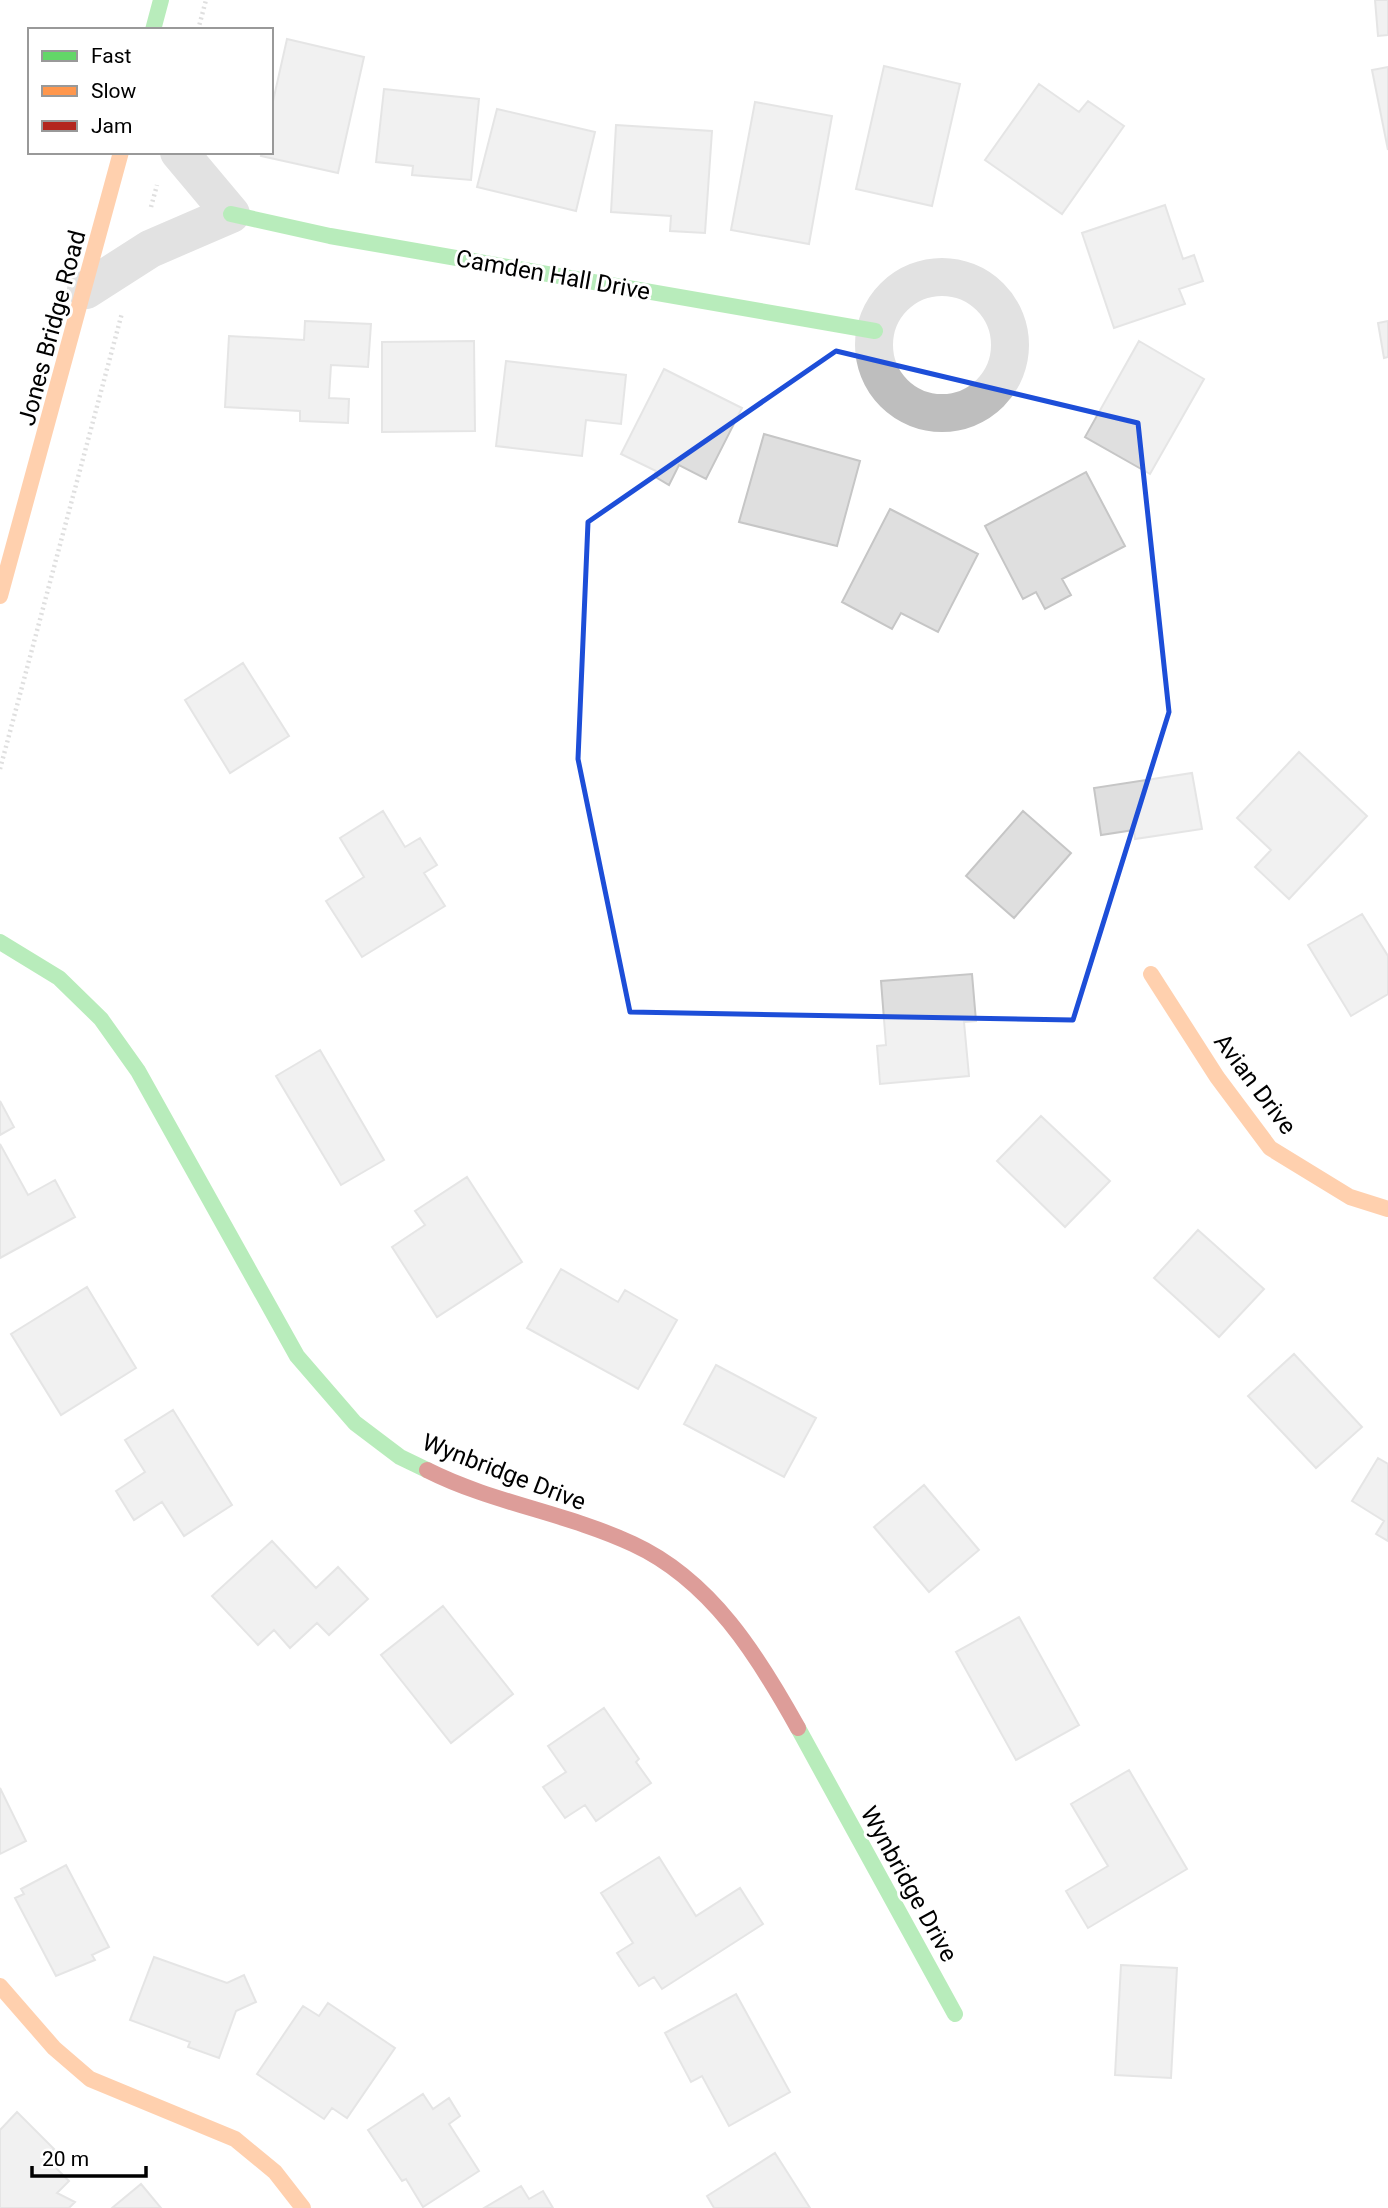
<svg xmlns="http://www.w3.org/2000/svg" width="1388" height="2208" font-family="Roboto,sans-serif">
	<rect width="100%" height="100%" fill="#fff"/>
	<path fill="#dfdfdf" stroke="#c6c6c6" stroke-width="2" d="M1375,0H1388V35L1378,36Z
		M287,39L364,57L338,173L261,156L262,152H271V110Z
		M884,66L960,84L932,206L856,189Z
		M1388,67V150L1372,70Z
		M1039,84L1079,112L1088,101L1124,126L1062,214L985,160Z
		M384,89L479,99L471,180L412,175L413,166L376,162Z
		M755,102L832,116L809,244L731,230Z
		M497,109L595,132L576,211L477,187Z
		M616,125L712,131L705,233L670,231L671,216L611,212Z
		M1165,205L1183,259L1194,255L1203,281L1179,289L1185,304L1114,328L1082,233Z
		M305,321L371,324L368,367L331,365L329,398L349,399L348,423L300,421V411L225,407L229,336L304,340Z
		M1388,321V357L1384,358L1378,323Z
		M474,341L475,431L382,432V342Z
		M1139,341L1204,379L1150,474L1085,437Z
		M506,361L626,375L621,424L586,420L582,456L496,446Z
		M664,369L742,408L706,479L679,465L669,485L654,476L656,471L621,454Z
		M764,434L860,461L837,546L739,522Z
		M1086,472L1125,546L1062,579L1071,595L1045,609L1036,592L1023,599L985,526Z
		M890,509L978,554L938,632L901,613L892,629L842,602Z
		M243,663L289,736L230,773L185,700Z
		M1299,752L1367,816L1289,899L1255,867L1271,850L1237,818Z
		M1192,773L1202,829L1135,839L1134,830L1101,835L1094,788Z
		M383,811L405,847L420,838L437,865L424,873L445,906L362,957L326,901L364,877L340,838Z
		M1023,811L1071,853L1014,918L966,876Z
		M1362,914L1388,956V994L1351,1016L1308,945Z
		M972,974L976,1021L964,1022L969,1076L880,1084L877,1046L886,1045L881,981Z
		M320,1050L384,1160L341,1185L276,1076Z
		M0,1101L14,1127L0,1135Z
		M1041,1116L1110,1181L1065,1227L997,1161Z
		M0,1144L28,1195L55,1180L75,1217L0,1258Z
		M467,1177L522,1262L437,1317L392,1247L425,1225L415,1211Z
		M1198,1230L1264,1289L1219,1337L1154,1278Z
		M561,1269L618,1302L625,1290L677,1320L638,1389L527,1328Z
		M87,1287L136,1368L61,1415L11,1334Z
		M1294,1354L1362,1427L1316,1468L1248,1396Z
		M716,1365L816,1418L784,1477L684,1424Z
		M173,1410L232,1505L184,1536L162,1502L134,1520L116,1491L145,1472L125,1440Z
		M1378,1458L1388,1464V1541L1376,1534L1384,1521L1352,1501Z
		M924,1485L979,1550L929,1592L874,1527Z
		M272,1541L316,1588L338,1567L368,1599L329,1635L317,1623L290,1648L274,1630L258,1645L212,1596Z
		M443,1606L513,1694L451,1743L381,1655Z
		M1019,1617L1079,1725L1016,1760L956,1652Z
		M604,1708L639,1759L636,1762L651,1783L596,1821L585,1805L565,1818L543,1787L566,1772L548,1746Z
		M1129,1770L1187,1869L1088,1928L1066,1891L1108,1866L1071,1804Z
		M0,1788L26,1841L0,1854Z
		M659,1857L696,1916L740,1888L763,1924L662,1989L654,1977L639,1986L617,1953L633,1943L601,1893Z
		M66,1865L109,1947L92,1955L95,1960L56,1976L15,1898L24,1894L21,1889Z
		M154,1957L227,1983L244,1975L256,2002L236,2011L219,2058L188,2047L190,2042L130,2020Z
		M1121,1965L1177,1968L1171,2078L1115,2075Z
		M736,1994L790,2092L729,2126L702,2076L691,2082L665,2033Z
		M328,2003L395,2048L347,2118L332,2108L324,2119L257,2074L303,2006L319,2016Z
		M423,2094L433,2109L449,2098L460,2116L449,2124L479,2171L423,2207L406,2179L402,2181L368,2130Z
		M17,2112L54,2149L45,2157L69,2181L57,2193L75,2202L69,2208H0V2130Z
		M775,2153L810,2208H714L707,2196Z
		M141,2184L161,2208H112Z
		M521,2186L529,2199L543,2191L553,2208H484Z"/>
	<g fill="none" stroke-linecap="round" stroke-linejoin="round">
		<path stroke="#b9b9b9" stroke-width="4.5" stroke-dasharray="2 3.5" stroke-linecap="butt" d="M198,30L206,0
			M151,207L157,185
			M0,769L122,313"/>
		<path stroke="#bebebe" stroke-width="38" d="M874 345a68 68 0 1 1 136 0a68 68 0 1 1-136 0Z
			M86,290L150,249L231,214L179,152"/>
		<path stroke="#63d668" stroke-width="16" d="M153,30L161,0
			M231,214L330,236L875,331
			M0,942L59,978L101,1019L138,1071L297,1356L355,1423L400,1457L427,1470
			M798,1728L955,2014"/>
		<path stroke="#ff974d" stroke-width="16" d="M0,596L121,152
			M1151,974L1217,1077L1270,1148L1350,1197L1388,1209
			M0,1986L54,2048L90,2079L235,2139L275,2172L303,2208"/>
		<path stroke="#b3261e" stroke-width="16" d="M427,1470C492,1503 567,1513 633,1544C711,1580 758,1656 798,1728"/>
	</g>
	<path d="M0 0H1388V2208H0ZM836,351L1138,423L1169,712L1073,1020L630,1012L578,759L588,522Z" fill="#fff" fill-opacity=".55" fill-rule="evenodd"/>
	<path fill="none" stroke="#1d4ed8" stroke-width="5" stroke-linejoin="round" d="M836,351L1138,423L1169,712L1073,1020L630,1012L578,759L588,522Z"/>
	<g text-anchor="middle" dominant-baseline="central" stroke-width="6" stroke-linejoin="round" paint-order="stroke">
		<g font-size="24" fill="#000" stroke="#fff">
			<text transform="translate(553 275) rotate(10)">Camden Hall Drive</text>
			<text transform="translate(52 328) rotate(-75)">Jones Bridge Road</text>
			<text transform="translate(1255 1084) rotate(53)">Avian Drive</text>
			<text transform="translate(504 1472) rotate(21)">Wynbridge Drive</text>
			<text transform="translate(909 1884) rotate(61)">Wynbridge Drive</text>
		</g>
	</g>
	<rect x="28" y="28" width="245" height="126" fill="#ffffff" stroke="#999999" stroke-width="2"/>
	<rect x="42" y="51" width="35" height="10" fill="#63d668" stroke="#999999" stroke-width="2"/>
	<text x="91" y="63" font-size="21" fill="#000000">Fast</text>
	<rect x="42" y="86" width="35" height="10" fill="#ff974d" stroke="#999999" stroke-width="2"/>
	<text x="91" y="98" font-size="21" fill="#000000">Slow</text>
	<rect x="42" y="121" width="35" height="10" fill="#b3261e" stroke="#999999" stroke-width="2"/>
	<text x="91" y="133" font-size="21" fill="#000000">Jam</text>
	<path d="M32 2166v10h114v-10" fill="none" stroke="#000000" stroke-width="3.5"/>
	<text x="42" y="2166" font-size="21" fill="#000000" stroke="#ffffff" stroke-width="5" paint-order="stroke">20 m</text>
</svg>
